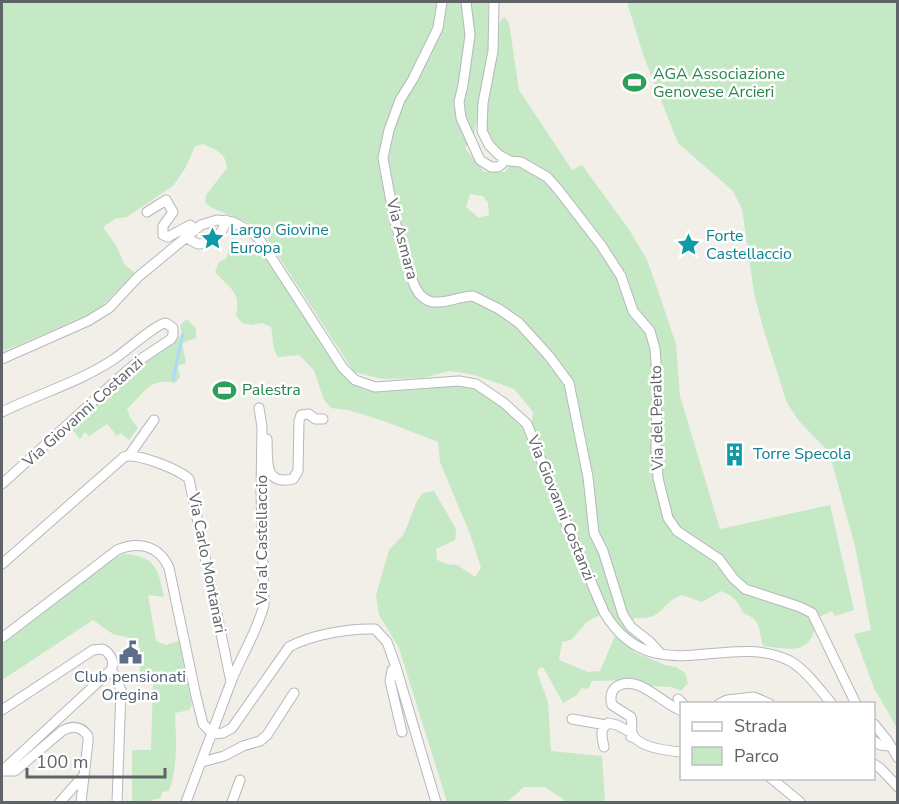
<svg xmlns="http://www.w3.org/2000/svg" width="899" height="804" font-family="'Nunito Sans',sans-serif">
<rect width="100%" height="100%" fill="#f1efe8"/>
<path fill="#c5e8c5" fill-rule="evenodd" d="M5,2h483l1,48 -15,85 -9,13 19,24h21l3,-4 -1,-12 -11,-11 -10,-16 1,-21 13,-87 5,-4 4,6 10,67 53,80 10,-5 48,66 17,29 9,25 20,59 4,52 40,133 110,-24 24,105 -19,6 -3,-5 -15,7c-6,37 -21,32 -54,28 -5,-17 -1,-26 -20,-33 -5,-12 -9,-17 -22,-22l-19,11 -20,-7c-24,8 -15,25 -48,23l-1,3 15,15 1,7 -3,4 -15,-8 -19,-17 -60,-142 -20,-57 1,-11 -19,-23 -43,-15 -22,-3 -26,7 -41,1 -28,-7 -94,-144 -50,-21 -5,-5 1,-7 21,-27c-1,-16 -12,-18 -24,-24l-8,2 -9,21 -13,19 -46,31 -12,2 -12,8 14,20 7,17 11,9 -38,38 -95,41v-348zM470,194l13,2 5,7 1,12 -10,3 -13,-11z
M627,2h270v726l-23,-40 -20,-54 17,-4 -16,-84 -24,-87 -8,-13 -24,-25 -12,-18 -23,-72 -10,-38 -12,-84 -9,-18 -55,-48 -34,-86z
M230,247l17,4 13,-2 80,122 13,13 12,6 9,2 23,-1 61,-5 17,2 27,18 22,21 35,91 41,97 -12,6 -17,19 -9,2 -3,18 29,12 12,-1 15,-35 21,17 29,12 11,2 9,6 3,10 -7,8 -9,-4 -21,-1 -20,-6 -39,1 -4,8 -6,-1 -5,7 -14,8 -20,-36 -5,2 -1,3 11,30 3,49 51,5 3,46h-41l-1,-3 -18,-12h-21l-17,15h-60l-48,-154 -20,-33 -3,-20 13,-45 15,-16 13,-33 6,-8 11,-2 22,38 -1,11 -19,9 1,11 9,4 11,1 18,12 6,-9 -11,-34 -30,-72 -2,-20 -54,-21 -36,-11 -17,-2 -7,-8 -10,-30 -15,-15 -21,2c-7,-10 -4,-18 -7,-30l-9,-4 -10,2 -10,-2 -6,-8c6,-23 -8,-28 -21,-43l4,-10 7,-3z
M187,319l9,9v10l-14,5 4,20 -8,3 2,11 -5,6c-25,-6 -31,10 -48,26l4,10 7,9 -9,12 -8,-7 -4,3 -10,-12 -18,12 -4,-4 -5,7 -9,-11 71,-64 34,-23 6,-8 -2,-8z
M124,554c31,2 34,14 40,43l-16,-2 8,46 10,4 13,-4 13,64 -3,5 -14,3c1,25 3,54 -6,78l-7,1 -1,6 -9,2v2h-20v-52h19l2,-70 -13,-1v-30l-5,-10 -22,-5 -20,-14 -91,60v-35l110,-86z"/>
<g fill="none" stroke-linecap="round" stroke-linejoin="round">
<path stroke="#aadaff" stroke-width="3" d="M173,379l10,-45"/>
<defs>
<path id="street" d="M442,2l-4,26 -25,51 -13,21 -11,30 -6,28 11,60 19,64c13,34 36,15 60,14l26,13 20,14 30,33 20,27 19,94 6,56 9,18 20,64 8,12 19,15 10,11
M466,2l4,33 -7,50 -4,17 2,16 19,42 11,7h7l4,-3 2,-5
M494,2l-1,49 -10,52 -1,28 7,14 10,10 11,6 11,1 26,15 10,11 44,57 20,31 12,35 17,20 5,18 2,27 -1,75 2,27 10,40 9,13 42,28 14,19 12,11 55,18 12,6 44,91
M147,212l19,-12 7,12 -10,14v9l5,2 22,-12 5,4
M185,237l13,7c16,0 24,-9 28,-24
M2,359l86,-38 21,-13 29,-31 63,-52 16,-5 16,2 19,10 8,8 83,128 12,12 20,7 84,-6 17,3 28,19 23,21 36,92 41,96c48,82 124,17 186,49 16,9 30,29 42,43
M2,412c36,-18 78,-30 112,-53 11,-7 43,-36 52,-36l7,5v7l-2,4 -30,20 -20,17 -119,108
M267,439c1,21 -4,47 26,40l5,-8 1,-50 2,-6 8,-1 6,5h8
M130,454l24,-34
M2,564l122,-107c12,-5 56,13 65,22l42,203 -45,120
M2,638l115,-88c21,-9 42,-5 52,18l27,128 7,28 10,10
M396,667l-4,3 -2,11 12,51
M111,670l3,4 7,16 -4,112
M231,682c10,-26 26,-50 33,-77l-3,-114 1,-64 -3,-19
M678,699l5,5
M719,704l8,-4 27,-3 16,7
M2,710l91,-60 10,-1c8,5 12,13 8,21l-109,101
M682,711c-19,-6 -45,-39 -66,-24 -6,5 -6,11 -4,18l19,12c2,6 -1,13 2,18 7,13 36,16 49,17
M572,719l34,6
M874,724l13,16 11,18
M213,734l10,-1 9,-5 57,-81c21,-12 61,-19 86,-18l12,13 9,25 40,135
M874,741l6,4 9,1
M604,747c-2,-10 -5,-17 4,-24l9,2 15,8 -1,4
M202,762l22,-6 19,-10 17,-5 7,-6 27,-42
M874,764l6,4 18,19
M2,771h13l47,-40c11,-6 19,-5 26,5v6l-7,60
M771,778l29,24
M60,802l24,-27
M232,802l8,-22"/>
</defs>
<use href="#street" stroke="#b5b8bc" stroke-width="11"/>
<use href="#street" stroke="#fff" stroke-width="9"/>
</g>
<defs>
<symbol id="stadium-bare" viewBox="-9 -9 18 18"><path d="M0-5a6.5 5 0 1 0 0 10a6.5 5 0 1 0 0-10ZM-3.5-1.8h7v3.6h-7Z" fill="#2e9e5b" stroke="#fff" stroke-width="2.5" paint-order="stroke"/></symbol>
<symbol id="sight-bare" viewBox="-9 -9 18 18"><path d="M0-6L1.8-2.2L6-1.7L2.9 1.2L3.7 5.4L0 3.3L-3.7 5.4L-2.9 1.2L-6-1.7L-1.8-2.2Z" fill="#0f9aa8" stroke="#fff" stroke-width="2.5" paint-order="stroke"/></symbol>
<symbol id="building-bare" viewBox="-9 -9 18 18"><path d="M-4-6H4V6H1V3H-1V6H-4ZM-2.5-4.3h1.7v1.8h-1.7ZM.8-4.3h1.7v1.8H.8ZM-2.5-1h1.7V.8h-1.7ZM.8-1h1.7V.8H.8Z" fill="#0f9aa8" stroke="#fff" stroke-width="2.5" paint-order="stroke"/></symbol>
<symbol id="civic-bare" viewBox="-9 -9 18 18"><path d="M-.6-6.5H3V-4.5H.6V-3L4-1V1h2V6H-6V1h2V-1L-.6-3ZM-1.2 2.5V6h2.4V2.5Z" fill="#5c6f8a" stroke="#fff" stroke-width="2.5" paint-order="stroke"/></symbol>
</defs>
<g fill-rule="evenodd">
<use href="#stadium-bare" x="618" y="66" width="33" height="33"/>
<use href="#sight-bare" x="196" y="222" width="33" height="33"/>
<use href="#sight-bare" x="672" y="228" width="33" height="33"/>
<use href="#stadium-bare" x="208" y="374" width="33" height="33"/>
<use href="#building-bare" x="718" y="438" width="33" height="33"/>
<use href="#civic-bare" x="114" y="636" width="33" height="33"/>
</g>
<g text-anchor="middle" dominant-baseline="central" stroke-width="5" stroke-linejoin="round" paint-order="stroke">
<g font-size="16" fill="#27864d" stroke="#fff" text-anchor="start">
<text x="653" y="74">AGA Associazione<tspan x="653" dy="18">Genovese Arcieri</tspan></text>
<text x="242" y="390">Palestra</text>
</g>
<g font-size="16" fill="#0d838f" stroke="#fff" text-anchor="start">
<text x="230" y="230">Largo Giovine<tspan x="230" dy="18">Europa</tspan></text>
<text x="706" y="236">Forte<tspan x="706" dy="18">Castellaccio</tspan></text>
<text x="753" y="454">Torre Specola</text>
</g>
<g font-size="16" fill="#5f6368" stroke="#fff">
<text transform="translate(402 239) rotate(75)">Via Asmara</text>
<text transform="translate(83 412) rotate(-42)">Via Giovanni Costanzi</text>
<text transform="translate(657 418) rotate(-91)">Via del Peralto</text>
<text transform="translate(561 508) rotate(68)">Via Giovanni Costanzi</text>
<text transform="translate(262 540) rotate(-90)">Via al Castellaccio</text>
<text transform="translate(207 563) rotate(79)">Via Carlo Montanari</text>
</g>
<g font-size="16" fill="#4e5e75" stroke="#fff">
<text x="130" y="677">Club pensionati<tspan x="130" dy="18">Oregina</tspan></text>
</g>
</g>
<rect width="899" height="804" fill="none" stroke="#5f6368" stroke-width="6"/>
<rect x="680" y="702" width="195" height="78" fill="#ffffff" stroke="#bfc1c3" stroke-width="1.5"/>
<rect x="692" y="722" width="30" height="9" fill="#ffffff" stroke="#bfc1c3" stroke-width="1.5"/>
<text x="734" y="732" font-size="18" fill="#5f6368">Strada</text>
<rect x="692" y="747" width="30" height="18" fill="#c5e8c5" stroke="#bfc1c3" stroke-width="1.5"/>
<text x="734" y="762" font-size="18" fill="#5f6368">Parco</text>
<path d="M27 768v9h138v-9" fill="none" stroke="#5f6368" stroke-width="3"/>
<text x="36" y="768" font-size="18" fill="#5f6368" stroke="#ffffff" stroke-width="4.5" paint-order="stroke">100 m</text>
</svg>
